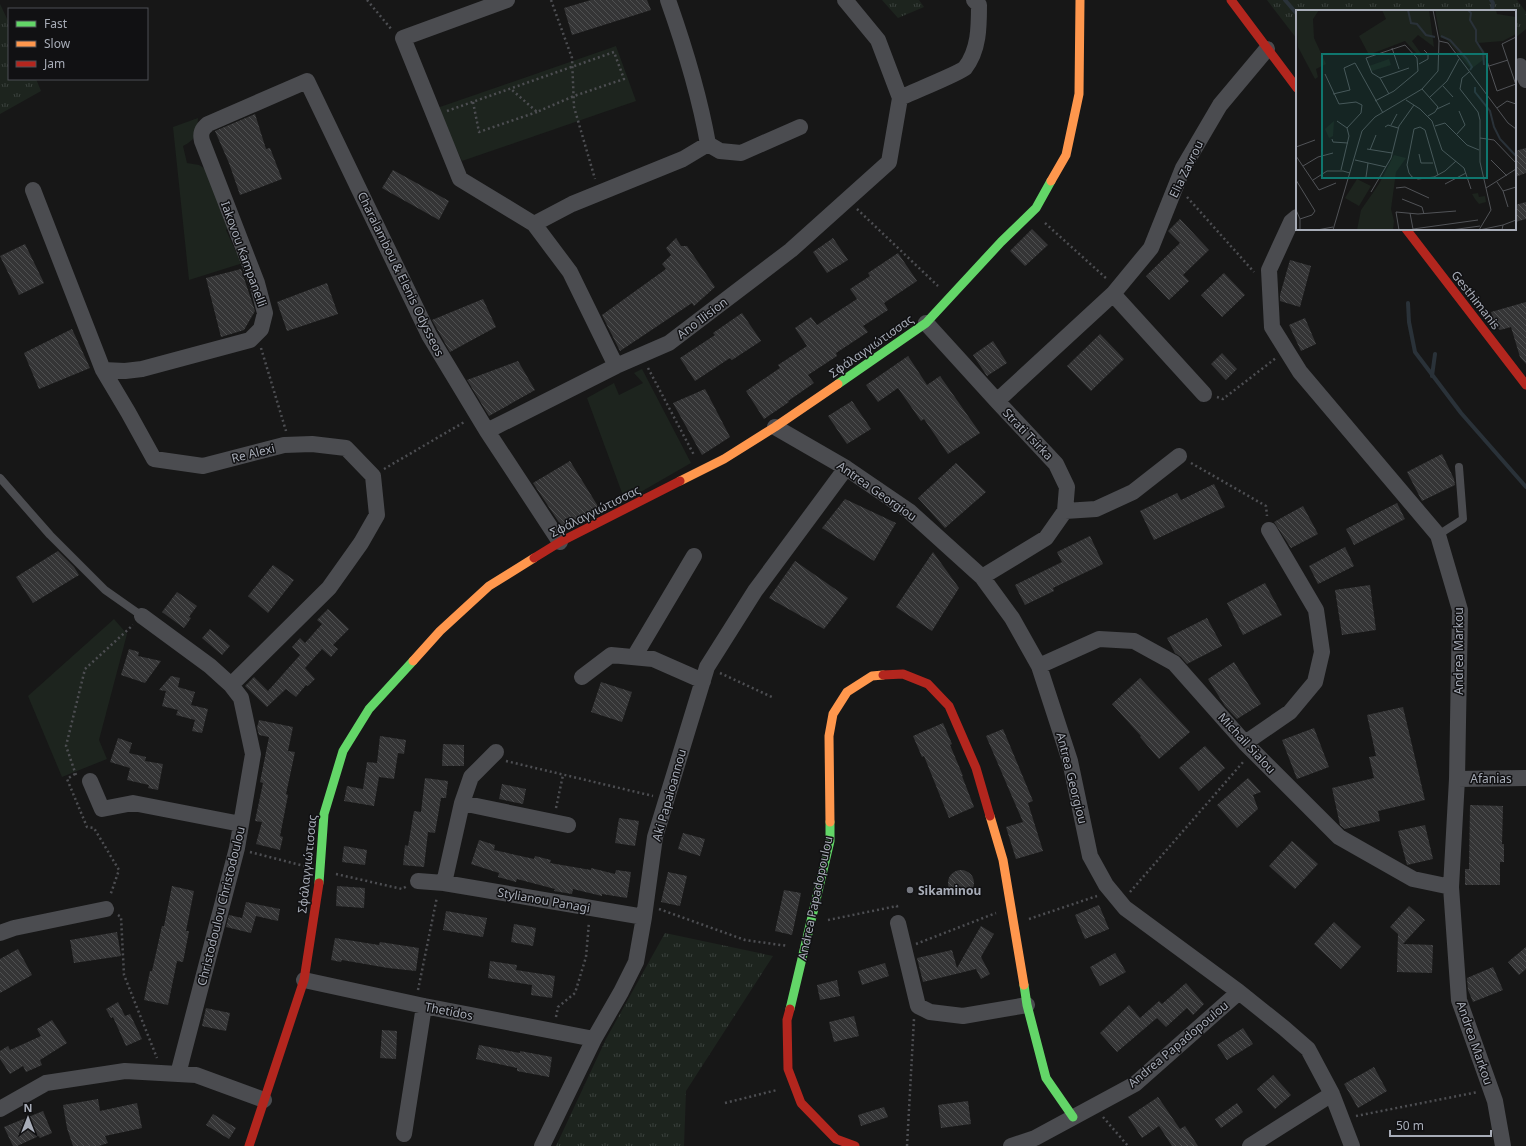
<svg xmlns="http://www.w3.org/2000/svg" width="1526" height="1146" font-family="'Noto Sans',sans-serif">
<defs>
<pattern id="grass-tufts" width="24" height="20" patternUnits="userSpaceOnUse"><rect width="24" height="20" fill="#1d241e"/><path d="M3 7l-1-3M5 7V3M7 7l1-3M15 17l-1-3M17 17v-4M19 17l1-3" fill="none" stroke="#3b413d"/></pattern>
<pattern id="building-back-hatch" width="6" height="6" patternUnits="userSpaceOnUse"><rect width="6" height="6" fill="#353536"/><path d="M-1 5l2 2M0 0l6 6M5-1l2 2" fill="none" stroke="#4f5051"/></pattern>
</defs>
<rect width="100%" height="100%" fill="#171717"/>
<path fill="url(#grass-tufts)" d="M882,0h37l5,7 -26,11z
M1267,0h250l9,12v17l-11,9v-27h-218v28z
M0,4l9,19v56h27l5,12 -41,23z
M665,933l108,23 -87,135 -2,55h-128l50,-107z"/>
<path fill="#1d241e" d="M616,46l20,55 -174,60 -25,-53z
M198,118c-1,15 -1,21 -15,28l4,17 12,2 8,5 24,52 -5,8 10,22 6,1 1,10 -54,17 -16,-153z
M642,369l49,94 -66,38 -38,-103 27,-15 5,12 24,-12 -9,-10z
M114,619l13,15 -28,106 8,19 -45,18 -34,-81z"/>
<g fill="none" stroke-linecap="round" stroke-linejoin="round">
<path stroke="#2a3239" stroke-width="4" d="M1285,0l12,14
M1491,0l2,3 -1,8
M1408,303l1,19 6,30 46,61 65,74
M1432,376l3,-22"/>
</g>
<path fill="url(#building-back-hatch)" d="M591,0h56l4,10 -79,25 -8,-27z
M255,114l11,35 4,-1 12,31 -42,16 -11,-32 -14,-32z
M1526,148v25l-11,4v-26z
M393,170l56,31 -10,19 -57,-32z
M1526,202v17l-11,3v-17z
M1180,219l29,31 -26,25 6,6 -20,19 -23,-24 34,-33 -12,-12z
M1032,229l16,16 -23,21 -15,-15z
M676,238l5,8h6l28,41 -21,19 -2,-3 -72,48 -18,-36 64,-46 -4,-5 9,-9 -5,-7z
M833,238l15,22 -21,13 -14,-21z
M25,244l19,39 -25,12 -19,-39z
M898,253l19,28 -33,22 4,7 -25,16 5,6 -32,21 1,3 -29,19 6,8 -26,18 1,1 -25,17 -18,-28 34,-23 -2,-3 29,-19 -12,-18 16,-11 6,8 40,-26 -7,-10 20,-13 -2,-3z
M1290,260l21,6 -11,41 -20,-6v-6z
M241,269l14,42 -11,19 -23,7 -15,-59z
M1224,273l21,22 -23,22 -21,-22z
M327,283l11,31 -51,17 -10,-29z
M483,299l13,28 -46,25 -18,-32z
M1526,302v62l-6,-7 -9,-30 -11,3 -6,-7 -3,-11z
M742,313l19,28 -29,19 -2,-2 -35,23 -15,-23 35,-23 -2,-2z
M1305,318l11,26 -15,7 -12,-26z
M72,329l18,39 -51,21 -15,-36z
M1100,334l24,25 -33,32 -24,-25z
M993,341l14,22 -20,13 -14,-21z
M1222,353l15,16 -11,11 -15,-16z
M908,356l19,29 13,-9 40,57 -32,21 -24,-35 -3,2 -23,-33 -20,14 -12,-17z
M518,361l17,29 -46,26 -22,-36z
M705,389l25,48 -28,18 -29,-52z
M852,401l19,28 -24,15 -19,-28z
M1442,454l12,25 1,6 -33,16 -15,-29z
M570,461l29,47 -37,19 -29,-44z
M956,463l30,29 -41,36 -27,-30z
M1214,484l11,23 -71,33 -14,-29 37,-18 4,7z
M845,499l51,24 -22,38 -52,-33z
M1397,503l8,16 -51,26 -8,-16z
M1303,506l15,28 -27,14 -17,-26z
M1090,536l13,28 -50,24 1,3 -29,14 -10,-20 47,-23 -5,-10z
M1345,547l9,19 -36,18 -9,-18z
M58,551l16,16 5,8 -46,28 -17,-26z
M933,552l26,36 -27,43 -36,-24z
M795,561l53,37 -24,31 -55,-31z
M273,565l21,15 -26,33 -20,-17z
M1265,583l17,32 -39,20 -16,-32z
M1370,585l6,45 -34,5 -7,-45z
M177,592l20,14 -8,11 2,1 -7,10 -22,-16z
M328,609l21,20 -16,16 5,4 -7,8 -9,-8 -17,19 10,11 -7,7 -2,-1 -10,12 -10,-8 -19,18 -22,-21 9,-9 14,14 32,-36 -8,-8 8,-9 5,5 17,-19 -5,-4z
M1207,618l15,28 -35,18 -6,-7 -6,-4 -8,-15z
M210,629l20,17 -8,9 -20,-17z
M129,649l10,3 -1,4 23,5 -16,22 -24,-8z
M1234,662l27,42 -24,15 -12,-13 -17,-27z
M171,676l9,2 -2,9 17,5 -4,13 17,4 -6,24 -10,-2 3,-11 -19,-5 2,-5 -16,-4 4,-15 -7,-1z
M1140,678l50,54 -31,27 -19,-22 1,-1 -29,-32z
M601,682l31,10 -10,30 -31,-10z
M1403,707l22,93 -47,11 2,10 -35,8 -5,-4 -8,-37 42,-10 -5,-21 7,-1 -9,-41z
M259,720l34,7 -5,24 7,1 -9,42 2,1 -8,41 3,1 -3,13 -24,-6 6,-22 -7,-1 8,-38 -3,-1 9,-45 -10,-2 -2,-7z
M943,723l9,21 -2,1 13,31h-1l12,31 -25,11 -25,-62 -2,1 -9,-21z
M1314,728l15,39 -32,12 -15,-39z
M1003,729l30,72 -5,2 15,48 -27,8 -10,-32 17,-5 -37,-86z
M380,736l26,4 -2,14 -6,-1 -4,26 -15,-2 -5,29 -30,-5 3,-15 16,3 4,-27 10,1z
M118,738l14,5 -3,10 17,4 -1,4 18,3 -5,26 -10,-2 1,-3 -22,-5 3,-12 -20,-6z
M443,744l21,1v21h-22z
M1205,746l20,22 -26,23 -20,-23z
M425,778l23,3 -2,17h-5l-6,35 -7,-1 -4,35 -21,-2 2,-20 3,1 6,-35 7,1z
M1248,778l13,14 -8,3 5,14 -21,19 -20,-23z
M502,784l24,5 -3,15 -24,-5z
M1470,805l33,1 -1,38h2v18h-4v23h-35v-16h4z
M619,818l20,3 -4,25 -20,-3z
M1425,825l8,34 -26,6 -9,-34z
M683,833l22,6 -5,17 -22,-7z
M479,840l16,5 -1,5 40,9 1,-3 16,4 -1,3 41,7v-2l24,6 1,-4 15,2 -4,26 -25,-4v2l-29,-7 -1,5 -18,-3 1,-2 -38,-10 -1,3 -18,-5 1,-4 -28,-9z
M1292,841l26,23 -23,25 -26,-23z
M344,846l23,4 -2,15 -23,-3z
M948 883a13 13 0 1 1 26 0a13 13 0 1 1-26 0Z
M668,872l19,4 -7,30 -19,-4z
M172,886l22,5 -8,40h3l-6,31 -6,-1 -9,44 -24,-5 6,-29h2l10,-45h2z
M337,886l28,2 -1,20 -28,-2z
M784,890l17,3 -9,42 -17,-4z
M246,902l34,7 -2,12 -22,-5 -5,17 -25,-6 3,-12 13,3z
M1099,905l10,24 -24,10 -10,-24z
M1409,906l16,14 -22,24 30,1 -1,28 -35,-1 1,-38 -8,-7z
M446,911l41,7 -4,19 -40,-7z
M1334,922l27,25 -20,22 -27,-25z
M514,924l22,4 -3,18 -22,-4z
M981,926l13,8 -13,23 9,17 -9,5 -5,-10 -53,13 -6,-24 35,-8 5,18z
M117,932l4,24 -47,7 -4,-23z
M335,938l44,7 1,-3 39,6 -3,23 -28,-3 -46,-8 -1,2 -10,-2z
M1526,947v22l-7,6 -11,-13z
M18,949l14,26 -32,18v-34z
M1115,953l11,19 -26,14 -10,-19z
M490,961l27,4 -1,5 39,6 -3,22 -21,-3 1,-10 -44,-7z
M885,963l4,13 -27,9 -4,-14z
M1493,967l10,23 -30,12 -5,-12 -1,-12z
M837,980l3,16 -20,4 -3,-15z
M1186,983l18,21 -11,11 -6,-7 -21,19 -9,-9 -40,34 -17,-19 29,-28 11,13 19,-17 3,3z
M118,1002l7,14 5,-2 12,25 -16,7 -13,-29 -2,1 -5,-9z
M206,1008l24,5 -4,18 -24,-5z
M854,1016l5,20 -25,6 -5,-20z
M52,1020l15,23 -27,17 2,5 -16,7 -3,-6 -13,8 -10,-15v-8l8,-5 2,4 31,-14 -4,-7z
M1243,1028l10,16 -26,16 -10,-15z
M382,1030l15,1 -1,28 -16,-1z
M479,1045l41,8v-2l32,6 -3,20 -32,-6v-3l-41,-9z
M1374,1067l13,24 -29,17 -14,-24z
M1273,1075l18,20 -16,14 -18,-20z
M1158,1097l22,32 5,-3 13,20h-26l-13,-20 -17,12 -14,-21z
M98,1099l2,12 37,-8 5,25 -37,8 3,7 -9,3h-26l-6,-18 -4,-23z
M968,1101l3,23 -30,4 -3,-23z
M1237,1103l6,9 -22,16 -6,-9z
M884,1107l4,10 -27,9 -3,-11z
M43,1111l9,22 -12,5 -1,-2 -22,10h-4l-9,-19z
M213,1114l23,14 -7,11 -23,-14z"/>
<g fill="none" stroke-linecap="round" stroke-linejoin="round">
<path stroke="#4d4e52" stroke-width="2.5" stroke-dasharray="2 3" stroke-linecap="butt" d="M367,0l25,30
M551,0l21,58 2,49 21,72
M473,102l6,30 58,-20
M447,111l167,-59 10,27 -50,17 -37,16 -26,-23
M1187,197l67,75
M857,209l81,77
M1045,223l62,56
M261,348l25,83
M648,368l46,87
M1217,397l6,2 53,-41
M1191,463l75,43 1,10
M384,469l82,-48
M720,673l54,25
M506,761l147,35
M75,774l-8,5 20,48 7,1 25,42 -9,26
M76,775l-10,-29 19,-77 48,-44
M556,808l7,-33
M250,852l54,14
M336,874l66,15 5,-3
M1130,892l114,-131
M659,909l86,31 43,6
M118,915l3,2 3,58 33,83
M1029,919l68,-23
M828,920l69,-14v3
M916,944l80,-31
M418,990l19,-93
M556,1017l2,-10 17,-14 11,-36 3,-35
M725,1103l52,-13
M1356,1116l122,-24
M1103,1117l25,29
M907,1146l7,-127"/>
<path stroke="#4b4c50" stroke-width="8" d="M0,478l50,57 55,55 37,26
M1438,535l25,-16 -4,-52"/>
<path stroke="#4b4c50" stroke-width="16" d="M507,0l-104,38 57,141 74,45 36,48 46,94
M668,0c17,48 31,93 40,144
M1520,66l6,14
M900,98c10,-5 60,-25 65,-30 14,-18 14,-41 14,-63l-5,-5
M33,190l70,180 25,42 26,47 49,7 81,-21 28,-1 34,4 27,28 4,39 -16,28 -32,45 -98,97
M1297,217l-6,5 -22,48 3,57 28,45 138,163 22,75 -3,169 -6,108 8,113 36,101 8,45
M534,224l38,-20 111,-45 25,-15 12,7 21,2 59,-26
M1113,294l91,100
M926,323l71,78 59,63 11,23 -2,24 -19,27 -64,39
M103,370l22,1 17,-2 108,-29 11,-11 4,-16 -8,-30 -55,-142c-2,-8 0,-12 6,-17l99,-43 122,254 58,96 73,111
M997,401l116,-107 38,-46 32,-80 37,-63 47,-56
M775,427l71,41 63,43 73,66 30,41 27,48 31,95 20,95 16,29 19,23 114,84 45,36 24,21 24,45 20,52
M487,431l129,-65 53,-23 122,-93 98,-88 11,-64 -22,-58 -33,-40
M1065,511l31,-2 37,-17 46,-36
M142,616l68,50 21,19 10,13 12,56 -16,94 -59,226
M634,657l60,-101
M1039,666l60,-27 35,2 40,22 71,80 94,94 74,42 38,8
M582,677l29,-22 42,4 50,22
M1245,743l45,-31 25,-30 7,-30 -6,-42 -47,-80
M1457,779l69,-1
M90,781l12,28 31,-6 108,21
M462,803l106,22
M418,881l26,2 200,34
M444,883l18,-80 9,-26 25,-25
M898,923l20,83 12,6 33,4 64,-11
M0,933l14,-5 92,-19
M304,980l120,26 170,33
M0,1109l46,-26 79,-12 71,4 68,25
M404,1134l20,-128
M542,1146l52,-107 27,-47 15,-30 8,-45 11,-80 52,-170 48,-76 91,-123
M1011,1146l24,-8 100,-54 104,-92
M1250,1146l82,-52"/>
<path stroke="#63d668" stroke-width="9" d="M838,384l88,-61 75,-81 35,-34 15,-27
M319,883l5,-69 19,-63 26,-42 44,-48
M1024,985l3,20 19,73 27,39
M790,1009l40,-168v-19"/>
<path stroke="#ff974d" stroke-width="9" d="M1051,181l15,-26 13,-61 1,-94
M680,481l44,-22 51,-32 63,-43
M413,661l27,-30 49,-45 45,-28
M990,816l13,44 21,125
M830,822l-1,-86 4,-22 14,-22 25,-16 11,-1"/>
<path stroke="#b3261e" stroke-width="9" d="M1231,0l66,88
M1406,229l120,156
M534,558l26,-16 120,-61
M883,675l20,-1 25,10 21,22 27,62 14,48
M790,1009l-3,11 1,49 13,34 35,36 19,7
M249,1146l55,-166 15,-97"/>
</g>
<circle fill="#757880" stroke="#111113" stroke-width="1.5" cx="910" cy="890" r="4"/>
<g text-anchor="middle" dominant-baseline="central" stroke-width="3" stroke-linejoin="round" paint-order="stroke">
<g font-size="12" fill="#a8adb8" stroke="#111113">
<text transform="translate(1186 169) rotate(-64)">Elia Zavrou</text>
<text transform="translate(244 254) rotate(70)">Iakovou Kampanelli</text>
<text transform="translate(401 274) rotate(64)">Charalambou &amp; Elenis Odysseos</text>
<text transform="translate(1476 300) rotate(52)">Gesthimanis</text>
<text transform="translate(702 318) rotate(-37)">Ano Ilision</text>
<text transform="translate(871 346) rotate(-35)">Σφάλαγγιώτισσας</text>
<text transform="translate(1028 434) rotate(46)">Strati Tsirka</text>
<text transform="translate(253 453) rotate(-14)">Re Alexi</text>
<text transform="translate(877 491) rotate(35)">Antrea Georgiou</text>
<text transform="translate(595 511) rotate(-27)">Σφάλαγγιώτισσας</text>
<text transform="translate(1458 651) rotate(-90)">Andrea Markou</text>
<text transform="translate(1247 743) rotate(47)">Michail Sialou</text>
<text transform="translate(1072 778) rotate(76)">Antrea Georgiou</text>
<text x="1491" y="778">Afanias</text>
<text transform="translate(669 795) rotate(-74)">Aki Papaioannou</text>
<text transform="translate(307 864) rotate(-84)">Σφάλαγγιώτισσας</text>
<text transform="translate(815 898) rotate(-78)">Andrea Papadopoulou</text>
<text transform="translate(544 900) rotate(10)">Stylianou Panagi</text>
<text transform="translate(221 906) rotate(-76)">Christodoulou Christodoulou</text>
<text transform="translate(449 1011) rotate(11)">Thetidos</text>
<text transform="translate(1475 1043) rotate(71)">Andrea Markou</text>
<text transform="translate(1178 1044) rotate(-40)">Andrea Papadopoulou</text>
</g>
<g font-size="12" font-weight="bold" fill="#a8adb8" stroke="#111113" text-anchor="start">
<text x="918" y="890">Sikaminou</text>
</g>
</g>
<g transform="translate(1296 10)">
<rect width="220" height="220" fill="#171717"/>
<path d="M0,0h23l-6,9 1,19 12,26 -10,5 2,8 -3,2 -17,-32zM86,0h47l5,37 -16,-12 -6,6 10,14 -3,1 -14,-15 -34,13 -3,-1 -9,-17 27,-17zM139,0h61l1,4 19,3v17l-13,7 -25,2 10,13 -17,13 -24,-29 -7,-3zM98,145l12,3 -10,14 -5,37 3,12 -1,9h-36l4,-20 18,-26z" fill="#1d241e"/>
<path d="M93,49l2,6 -19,6 -3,-5zM38,111l-1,15 -4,2 -4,-9zM61,169l14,7 -12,20 -14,-8zM182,183l1,4 6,-1 1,6 -7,2 -4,-5 -3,-5z" fill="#1d241e"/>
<path fill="none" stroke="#2a3239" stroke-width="2" d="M112,0l3,13 6,1 9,11 9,2M172,0l3,3 -1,7 6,10v11l7,11 1,13M145,26l9,4 17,19 5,8 -2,3M179,77v5l15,19 4,16 6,12 16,17"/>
<path fill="none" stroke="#515357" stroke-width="1" d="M220,27l-14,7 14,41M143,31l9,2 60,80 8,6M96,38l7,21M191,51l10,30 19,-7M123,54l9,-5v-5l-4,-4M193,56l19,-6M173,62l-7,6 -2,11 18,23 2,8v42l11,48 -12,20M29,64l14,30 17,-2 6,3 -1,8 -14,15M84,68l29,-10M147,76l10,11M126,79l16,18 -3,5 -7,4M37,84l17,-4 -6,-22 11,-5 28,50M134,87l17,-16 12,-22M110,90l14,9 12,12 10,29 22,18 7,21M79,91l19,-10 24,-20 -1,-13 -12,-13 -39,13 6,15 8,5 9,16M201,98l10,-7 9,3M141,99l13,-6M41,111l10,7 2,8 -8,34M95,115l6,-11M139,116l10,-3 22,22 12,5M89,117l3,-2 10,3M161,124l8,-9 -6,-14M184,128l14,2 22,23M36,129l1,3 15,1M0,137l19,-7M71,139l25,4M74,140l6,-15M123,144l2,9h12M0,146l23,34 17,-7M59,150l31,7M195,150l16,16M7,156l15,-9 15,-4M142,165l-13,-45 -5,-3 -6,2 -7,36 2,8 3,4 6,2 16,-2 11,-6 11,-10M70,167l2,-14M0,170l19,31 -3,4 -12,4M17,170l14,-9h16l7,2M201,172l6,9 5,16M149,174l21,-11M100,178l9,-1 24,11M190,178l30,-19M207,181l13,-4M75,182l20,-34 8,-32 15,-21M106,189l20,8 2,7M0,200l4,9v11M114,203l3,16 65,-9M21,220l16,-3M37,220l29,-99 13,-14 47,-28 16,-18 1,-30 -6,-31M103,220l-3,-18 22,2 38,-3M155,220l29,-4M183,220l24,-5M206,220l1,-5 13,-5"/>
<path fill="#0f766e" fill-opacity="0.15" stroke="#0f766e" stroke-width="2" d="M26,44h165v124h-165z"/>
<rect width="220" height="220" fill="none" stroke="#a8adb8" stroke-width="2"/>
</g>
<rect x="8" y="8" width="140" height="72" fill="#111113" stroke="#4d4f55"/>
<rect x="16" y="21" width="20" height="6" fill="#63d668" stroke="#4d4f55"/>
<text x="44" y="28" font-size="12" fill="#a8adb8">Fast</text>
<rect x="16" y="41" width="20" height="6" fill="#ff974d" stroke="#4d4f55"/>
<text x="44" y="48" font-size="12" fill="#a8adb8">Slow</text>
<rect x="16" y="61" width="20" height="6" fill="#b3261e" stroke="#4d4f55"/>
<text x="44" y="68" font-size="12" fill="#a8adb8">Jam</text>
<g transform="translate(28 1118)" stroke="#111113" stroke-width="3" paint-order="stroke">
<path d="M0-3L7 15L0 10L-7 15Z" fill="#a8adb8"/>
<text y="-6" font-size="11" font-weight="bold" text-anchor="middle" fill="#a8adb8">N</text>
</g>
<path d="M1390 1130v6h101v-6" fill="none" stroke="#a8adb8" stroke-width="2"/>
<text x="1396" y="1130" font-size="12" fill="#a8adb8" stroke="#111113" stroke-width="3" paint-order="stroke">50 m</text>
</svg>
